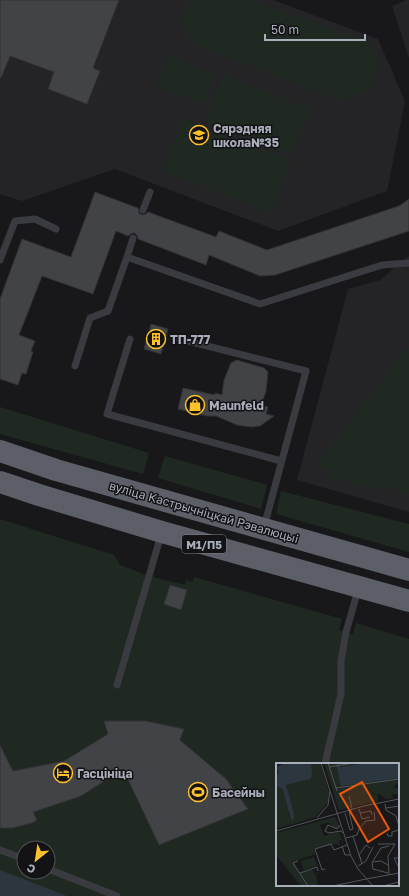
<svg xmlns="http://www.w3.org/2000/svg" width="409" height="896" font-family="'Golos Text',sans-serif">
<rect width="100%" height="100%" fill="#18181a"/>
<path fill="#242427" d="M0,0h273l105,39 27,62 -18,90 -109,40 -163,-62 -93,32 -22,-7z
M407,0h2v58l-17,-52z
M409,256v256l-112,-32 51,-191 32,-9z"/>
<path fill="#1f2921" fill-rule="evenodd" d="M191,0h57l121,42 11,20 -12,28 -25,11 -149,-57 -13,-22z
M167,56l48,18 -10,30 -49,-18z
M223,75l87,34 -18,46 -87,-33z
M183,119l108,41 -20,52 -108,-41z
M409,346v148l-30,-9 -2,5 -49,-14 1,-6 -13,-4z
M0,407l149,46 -6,21 -143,-40z
M165,456l102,29 -6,24 -103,-31z
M281,491l128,33v28l-133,-38z
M0,519l114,36 6,10 29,11 36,9 1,-5 6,2 2,-5 148,42 -3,11 14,4 3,-11 53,16v257h-409zM277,764h121v121h-121zM24,848h24v24h-24z"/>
<path fill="#2c363f" d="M0,870l67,26h-67z"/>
<path fill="#424347" stroke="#323136" d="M0,0h119l-26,68 7,3 -13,33 -39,-15 6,-17 -44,-16 -9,22h-1z
M95,192l40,15 3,1 1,5 3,2 4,-1 2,-2 68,25 3,-6 48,19 132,-44 10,-7v32l-134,44 -15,1 -51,-21 -3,10 -68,-26v-2l-3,-4h-3l-4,3 -12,-5 -23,63 -51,-18 -23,59 16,6 -4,10 2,1 -7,22 -4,-1 -4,12 -18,-6v-80l22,-60 49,18z
M151,324l17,5 -7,25 -17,-5z
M237,360l27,8 4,4 -2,19 -5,14 7,2 -2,7 8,2 -14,10 -9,1 -14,-2 -21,-9h-9l-29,-7 5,-21 32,7v-2l7,2 2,-15 7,-17z
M170,585l17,5 -6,20 -17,-6z
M104,721h42l38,8 -4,11 46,39 22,30 -89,36 -36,-76 -42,27 -48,16 4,8 -5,3 -20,5h-12v-83l13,26 51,-10 44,-27z"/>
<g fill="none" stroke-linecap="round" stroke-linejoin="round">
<path stroke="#3a3b41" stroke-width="7" d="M143,210l7,-18
M127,257l6,-19
M0,260l15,-39 20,-2 21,10
M176,338l130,33 -42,156
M130,339l-23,75 174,47
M75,366l15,-48 18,-7 19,-54 133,47 122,-39 27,-2
M117,685l44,-150
M325,764l16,-70v-33l5,-29 12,-42
M0,850l24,9
M48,869l69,27"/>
<path stroke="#5c5e68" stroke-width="22" d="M0,451l56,19 353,100
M0,482l39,13 123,37 247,69"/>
</g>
<defs>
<symbol id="school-ring" viewBox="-11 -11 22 22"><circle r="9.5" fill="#131315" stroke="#ffc12b" stroke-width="1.5"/><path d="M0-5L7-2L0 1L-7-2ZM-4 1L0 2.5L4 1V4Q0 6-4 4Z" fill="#ffc12b"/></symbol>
<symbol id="building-ring" viewBox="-11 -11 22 22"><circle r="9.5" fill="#131315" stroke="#ffc12b" stroke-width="1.5"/><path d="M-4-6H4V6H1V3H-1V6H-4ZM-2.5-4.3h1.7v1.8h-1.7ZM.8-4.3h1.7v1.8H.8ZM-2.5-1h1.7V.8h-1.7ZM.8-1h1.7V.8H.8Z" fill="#ffc12b"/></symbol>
<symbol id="shop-ring" viewBox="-11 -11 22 22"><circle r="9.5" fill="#131315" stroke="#ffc12b" stroke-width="1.5"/><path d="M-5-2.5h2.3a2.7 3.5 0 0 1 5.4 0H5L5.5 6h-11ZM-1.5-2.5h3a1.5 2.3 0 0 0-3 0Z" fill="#ffc12b"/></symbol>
<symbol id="hotel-ring" viewBox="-11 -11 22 22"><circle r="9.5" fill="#131315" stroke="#ffc12b" stroke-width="1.5"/><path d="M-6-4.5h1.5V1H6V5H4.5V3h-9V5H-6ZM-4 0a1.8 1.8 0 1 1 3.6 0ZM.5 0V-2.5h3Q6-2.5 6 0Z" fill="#ffc12b"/></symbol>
<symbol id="stadium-ring" viewBox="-11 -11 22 22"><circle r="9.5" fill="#131315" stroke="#ffc12b" stroke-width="1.5"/><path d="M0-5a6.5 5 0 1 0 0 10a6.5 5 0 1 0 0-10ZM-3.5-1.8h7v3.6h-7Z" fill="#ffc12b"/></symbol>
</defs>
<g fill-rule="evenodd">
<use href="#school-ring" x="188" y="124" width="22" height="22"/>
<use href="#building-ring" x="145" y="328" width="22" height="22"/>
<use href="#shop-ring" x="184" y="394" width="22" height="22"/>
<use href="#hotel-ring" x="52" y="762" width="22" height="22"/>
<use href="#stadium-ring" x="187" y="781" width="22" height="22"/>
</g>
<g text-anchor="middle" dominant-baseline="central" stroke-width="3" stroke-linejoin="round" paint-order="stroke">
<rect fill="#131315" stroke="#7c8089" stroke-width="1" x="182" y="535" width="44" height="18" rx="3"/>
<g font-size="11" font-weight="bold" fill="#a9aebb">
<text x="204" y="544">М1/П5</text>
</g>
<g font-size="12" font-weight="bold" fill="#a9aebb" stroke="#131315" text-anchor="start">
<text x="213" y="128">Сярэдняя<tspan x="213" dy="14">школа№35</tspan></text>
<text x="170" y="339">ТП-777</text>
<text x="209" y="405">Maunfeld</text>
<text x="77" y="773">Гасцініца</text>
<text x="212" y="792">Басейны</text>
</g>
<g font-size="12" fill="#a9aebb" stroke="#131315">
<text transform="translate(204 512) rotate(16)">вуліца Кастрычніцкай Рэвалюцыі</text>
</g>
</g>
<g transform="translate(276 763)">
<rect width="123" height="123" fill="#18181a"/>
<path d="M35,0h9l9,29 -1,10 -12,15 -40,12v-42l6,1 8,31h4l-8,-34 25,-6zM48,0h75v19l-6,5 6,2v6l-6,-1 -2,-4 2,8 -7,1 -8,-6v8l-39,9zM59,54l5,10 -4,2 -8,-7 -8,3 4,11 15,-4 6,13 -4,-5h-2l1,6 -4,-2 -22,5 1,5 -22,8 7,11 12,-4 2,5 38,-11 -36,11 2,12h-17l-25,-31v-22zM38,94l3,9 -13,4 -3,-9z" fill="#1f2921"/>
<path d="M9,0h26l1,7 -1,9 -25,6 8,29v5l-3,1 -9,-32 -6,-1 2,-16 -2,-4zM60,0h9l-6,1 1,3 25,-4h34v15l-58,8z" fill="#2c363f"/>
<path fill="none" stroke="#52545a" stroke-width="1" d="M45,0l30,93 7,13 15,17M52,0l9,28M53,4l25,-4M60,25l63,-9M73,33l3,13M109,41l1,6 10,6 3,10M110,45l13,-2M83,46l3,10 8,-2M69,50l5,17 3,-1 -4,-17M84,50l11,-2 1,4M41,55l11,-13 2,-14M64,62l-3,4 -9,-4 -3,6 4,2 12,-2 2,2M0,68l88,-25 35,-7M111,70l1,3h4v-4l7,-2M77,73l9,28M70,75l11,-3 2,-6 7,-8 9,-1 -1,-8M102,81h17l-7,12 1,19M66,83l3,9h5M123,95h-5l5,10M85,96l-2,-4 7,-10 4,3M22,98l-5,2 15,23M97,98l8,-13 8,-2M112,102l-7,-4 -9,1 1,7 15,4M82,103l8,-5 7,-14M49,106l-3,1 -7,-21 16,-5 3,6 13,-5M24,110l17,-6 1,4M90,116l33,-6M57,123l33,-7M107,123l16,-4"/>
<path fill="#e8590c" fill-opacity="0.15" stroke="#e8590c" stroke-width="2" d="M86,19l27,47 -21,13 -28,-48z"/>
<rect width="123" height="123" fill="none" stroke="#a9aebb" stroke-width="2"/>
</g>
<g transform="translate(36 860) rotate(210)"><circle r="19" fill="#131315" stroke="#4f5157"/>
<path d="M0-3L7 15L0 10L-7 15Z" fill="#ffc12b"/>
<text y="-6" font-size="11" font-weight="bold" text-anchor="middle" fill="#a9aebb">С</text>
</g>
<path d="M265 34v6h100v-6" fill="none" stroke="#a9aebb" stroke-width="2"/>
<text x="271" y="34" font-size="12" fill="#a9aebb" stroke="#131315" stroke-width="3" paint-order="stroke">50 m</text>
</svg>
